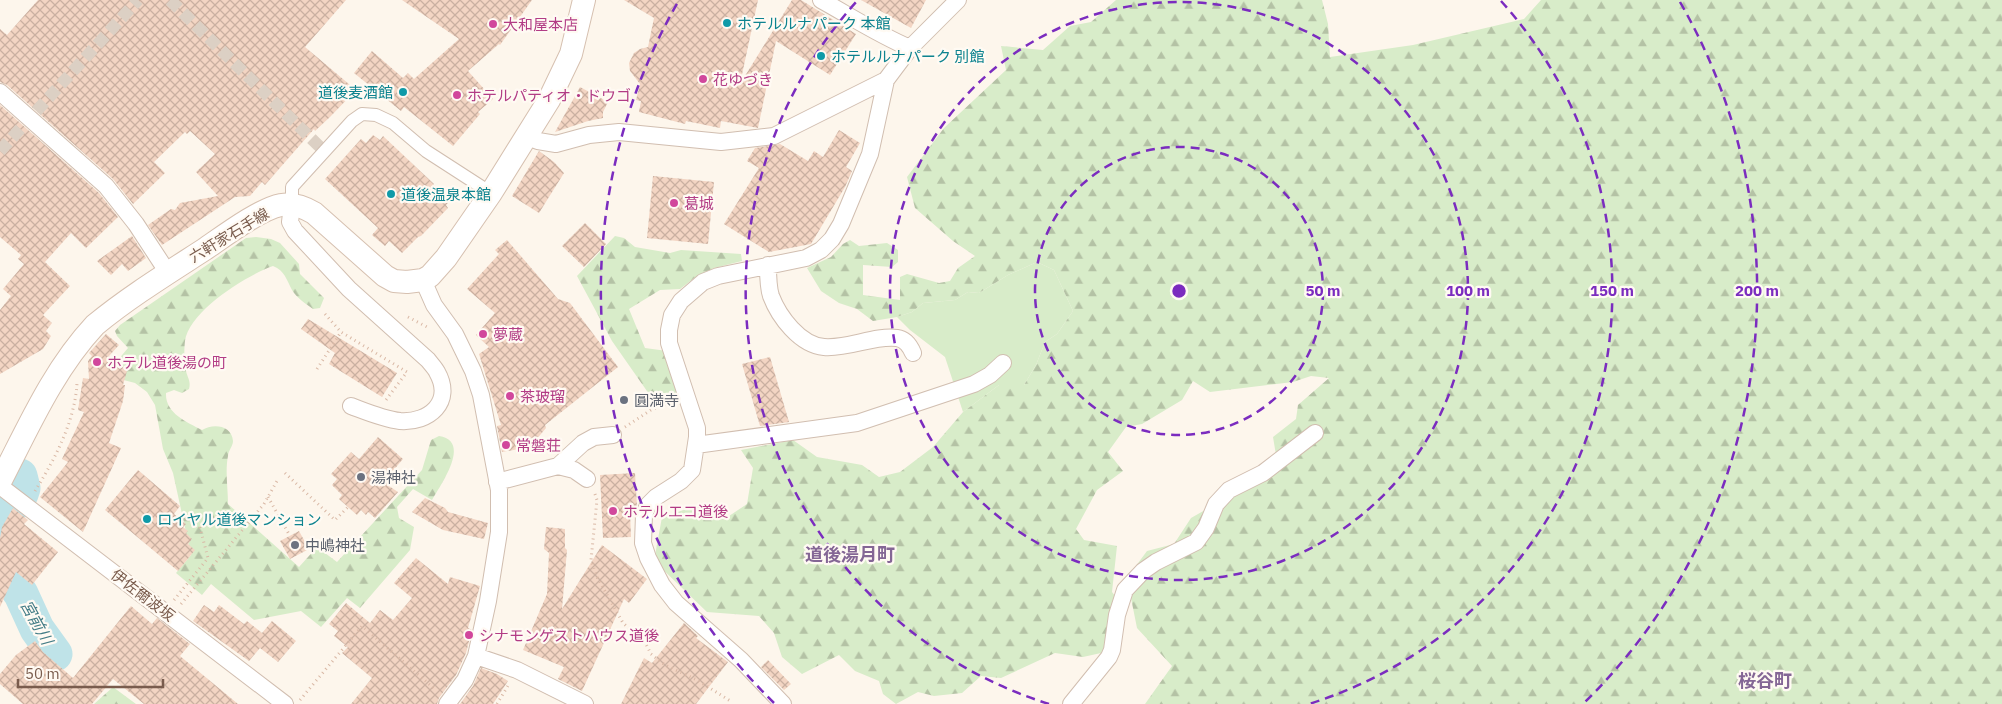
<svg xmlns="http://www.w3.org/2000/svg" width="2002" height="704" font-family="'IBM Plex Sans','Noto Sans JP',sans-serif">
<defs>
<pattern id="forest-firs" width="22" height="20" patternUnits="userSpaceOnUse" patternTransform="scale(1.25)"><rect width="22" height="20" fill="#d8ecc9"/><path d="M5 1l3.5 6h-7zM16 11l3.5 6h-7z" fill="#b4c2a5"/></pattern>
<pattern id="building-cross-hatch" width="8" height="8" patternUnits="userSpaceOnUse" patternTransform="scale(1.25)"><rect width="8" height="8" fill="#f3d5c3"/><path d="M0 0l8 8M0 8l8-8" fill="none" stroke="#cab0a1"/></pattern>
</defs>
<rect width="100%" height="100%" fill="#fdf6ec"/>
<path fill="#d8ecc9" d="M1037,262l17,8 19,41 -16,23 -12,8 -9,23 -12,20h-25l-36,27 -18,-55 -35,-27 -13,-13 15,-5 11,-9 32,-3 13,-8 11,1 29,-18z"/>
<path fill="url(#forest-firs)" d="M1116,0h206l6,24 2,33 83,-12 111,-26 17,-19h461v704h-857l27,-38 -35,-38 -10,-50 20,-27 27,-7 17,-26 56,-32 29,-31 -3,-18 23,-18 2,-14 31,-27 -18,-2 -18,6 -83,10 -17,-11 -11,19 -40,24 -16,3 -18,25 15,19 -26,19 -21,39 8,11 33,6 -5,46 14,18 -7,39 -36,8 -28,-4 -54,25 -20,-2 -19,17 -28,3 -16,-4 -22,12 -13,-10 -4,-13 -24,-10 -16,-16 -37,19 -20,-17 -8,-24 -15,-17 -52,-4 -53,-51 8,-44 40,-13 24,14 21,-14 6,-36 -12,-18 52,-10 24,17 45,8 17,12 21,-5 33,-25 30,-35 36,-27h25l12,-20 9,-23 12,-8 16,-23 -19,-41 -17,-8 -29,13 -29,18 -11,-1 -13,8 -32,3 -11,9 -15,5 -24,4 -16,-12 -18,-6 -18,-12 -14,-23 24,-11 12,-13 7,-4 9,6 28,-3 11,7v12l-6,5 -29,-2v30l37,5v-23l7,-3 32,9 11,-2 8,-13 17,-12 -22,-15 -38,-33 -8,-31 37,-49 62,-58 -5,-24 42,4 27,-24 21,-4z
M615,236l9,2 11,9 35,6 11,-3 60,4 1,7 -28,7 -17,8 -17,13 -20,1 -31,19 16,39 22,3 13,46 -24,7 -44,-63 -35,-65z
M256,237l15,2 9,4 19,21 1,10 24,24 -4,10 -7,1c-7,-5 -16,-11 -21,-19 -6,-11 -7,-19 -19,-24 -26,9 -84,45 -88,75 -1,8 -1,22 1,30 2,8 5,10 3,18l-7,4 -8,-3 -8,3c-1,20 20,29 36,37 11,-7 30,-5 31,11 0,5 -5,10 -5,15 -3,15 0,33 0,48l71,63 18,-20 20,15 85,-92 9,-30 8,-4c33,5 2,48 -7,64l-19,-11 -16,18 2,11 15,9 -4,23 -50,58 -13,-10 -26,29 -20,-16 -47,9 -43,-36 -9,11 -26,-22 15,-18 -18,-82 -10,-24 -8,-44 -8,-13 -12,-9 -19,-5 1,-17 11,-13 -11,-12 -2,-5 5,-6 126,-87z
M113,687l23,17h-42z"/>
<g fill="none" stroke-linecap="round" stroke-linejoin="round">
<path stroke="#bfe3e8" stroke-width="35" d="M20,476l3,12 -2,6
M0,527l9,-16
M0,565l21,29 16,35 18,25"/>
</g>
<path fill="url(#building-cross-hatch)" d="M38,0h308l-41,47 51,43 -26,27 -15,14 -1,-2 -49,56 -3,-3 -12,14 -15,1 -73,48 -14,-20 23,-16 4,1 5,-7 38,-7 -22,-24 19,-18 -25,-23 -3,3 -2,-2 -31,30 11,11 -32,31 -20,-25 -106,-94 -7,-3v-53l7,6z
M402,0h130l-32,45 -1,-1 -31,27 25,28 -15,13 2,2 -27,32 -49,-39 -3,4 -47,-38 18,-22 31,27 5,-5 6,6 45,-40z
M624,0h134l-18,84 52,-84h9l55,34 -26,41 -54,-34 -18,87 -37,-7 -1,7 -34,-7 -1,3 -46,-12 2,-11 -5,-1 4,-16 -10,-13 -1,-8 5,-10 6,-4 8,-2 6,-29z
M861,0h65l-15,28z
M580,87l28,15 -5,10v6l-15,3 -33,11z
M0,105l99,88 19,24 -32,31 -15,-15 -26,29 25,24 -27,29 9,8 -6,8 5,5 -8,13 -43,25v-64l11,-14 -8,-7 21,-25 -6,-5 3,-4 -21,-18z
M839,130l21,13 -14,24 6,4 -7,16 -34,57 -42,8 -45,-28 35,-56 -12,-7 8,-13 25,-4 28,17 6,-10 9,6z
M373,135l7,5 3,-4 51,48 -3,3 17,16 -2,2 2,3 -27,28 -3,1 -16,16 -13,-12 -4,5 -13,-11 6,-7 -53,-49 36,-40 5,4z
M539,151l15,11 10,11 -25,40 -27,-17z
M653,176l61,6 -6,62 -61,-6z
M585,223l21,21 -22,23 -22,-21z
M132,236l14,22 -18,13 -6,-7 -11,11 -14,-14z
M507,240l51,59 12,4 48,64 -73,58 1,3 -16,19 -28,5 -5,-26 4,-1 -22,-71 10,-7 -13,-12 19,-22 -28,-24 32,-35 -4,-4z
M308,319l89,54 -15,24 -53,-33 6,-11 -34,-24z
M106,334l13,11 -10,11 18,15 -4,14h2l-2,16 -14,42 12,5 -38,84 -43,-35 28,-35 -6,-3 22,-47 -6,-2 5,-32 6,1 -1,-18 4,-5 -3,-3z
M770,357l19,65 -29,4 -18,-62z
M378,437l25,22 -17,20 5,5 -2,2 9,6 -23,26 -7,-6 -2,3 -5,-5 -4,5 -18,-16 3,-4 -10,-10 5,-6 -6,-5 20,-22 8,7z
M138,470l42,36 -6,8 12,10 -3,3 5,4 -2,2 6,6 -4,5 7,6 -17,21 -73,-61z
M635,473l2,33 -2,6h-5l1,25 -28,1 -3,-63z
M425,498l20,10 3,4 40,11 -4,16 -41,-9 -31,-18z
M13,508l15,12 -4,4 34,28 -26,33 -16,-13 -16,35v-69l2,-11z
M546,527l19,2v19l2,2 -5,59 40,-64 45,34 -18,24 -5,-4 -42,92 -24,-12 6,-12 -41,-17 24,-56 2,-41 -5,-4z
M299,531l10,18 -19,10 -10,-18z
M416,558l32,26 2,-7 30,9 -12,42 4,2 -6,23 -10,22 -17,23 -2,6h-86l21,-26 -30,-25 6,-6 -14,-11 4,-5 -9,-7 17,-21 24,20 10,-13 13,10 19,-22 -18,-15z
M204,605l10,7 5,-7 25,19 3,-3 15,12 10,-12 24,20 -18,21 -18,-14 -11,13 -56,-40z
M131,606l21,18 5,-6 33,26 -10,12 58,48h-94l-31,-25 -21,25h-69l-23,-20v-10l16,-19 19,-14 8,11 30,26z
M684,623l14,13 -2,2 32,24 -32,42h-75l23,-46 8,5z
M768,660l23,24 -7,6 -23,-23z
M481,668l16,6 11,7 -15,23h-33l13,-18z"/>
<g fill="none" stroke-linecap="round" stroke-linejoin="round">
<path stroke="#dcd0c4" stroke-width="12" stroke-dasharray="12 6" stroke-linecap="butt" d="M170,0l154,151
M0,151l138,-151"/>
<defs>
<path id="pedestrian" d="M292,205v-18l60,-66 10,-7 14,1 17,8 33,28 65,42"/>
<path id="minor" d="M821,0c29,16 58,35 89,48
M0,92l106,94 30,38 32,49
M525,136l13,5 18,3 33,-9 30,-3 102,10 53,-6 112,-56
M292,205l-2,17 5,9 54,58 79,71c3,4 7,8 9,12 17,30 -8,51 -37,49 -17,-2 -33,-9 -49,-15
M768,265c0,10 0,22 3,31 8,21 29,49 53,51 25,2 50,-12 73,-9 8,1 13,8 16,15
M423,280l11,25 21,29 18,37 8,24 18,95v42l-11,69 -12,55 -11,24 -18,24
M696,445l161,-22 117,-39 16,-9 13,-12
M558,466l16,4 13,9
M497,482l61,-16 25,-23 11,-6 19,-2
M0,486l285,218
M476,656l41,14 68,34
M783,704l-42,-44 -65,-57 -14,-18 -14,-27 -5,-15 1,-28 4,-10 8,-8 25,-16 11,-11 5,-33v-9l-28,-85v-13l3,-15 9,-14 22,-19 15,-6 88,-18 15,-8 11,-11 9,-15 29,-70 16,-74 24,-32 48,-48
M1071,704l38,-47 3,-7 5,-35 8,-25 18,-19 13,-9 40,-20 10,-14 10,-24 13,-14 34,-17 52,-40"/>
<path id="secondary" d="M0,482c28,-54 53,-112 95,-157 34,-28 73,-52 110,-76 19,-13 55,-40 76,-44 12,-2 23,2 33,8l71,63 9,5 13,1 16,-2 7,-4 16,-18 45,-65 58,-93 22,-46 13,-54"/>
</defs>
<use href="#pedestrian" stroke="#d1beb0" stroke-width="14"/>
<use href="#minor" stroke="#d1beb0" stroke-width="18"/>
<use href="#secondary" stroke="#d6c0b0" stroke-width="24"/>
<path stroke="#d9b8a5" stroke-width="3" stroke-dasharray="1 4" stroke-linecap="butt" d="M325,314l16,18
M408,317l21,11
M317,369l24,-37 66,40 -21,28
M625,427l26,-17 19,-8
M285,473l50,47 13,-13
M35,491c20,-32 40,-70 42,-108
M595,494l2,6 -6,60 6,17 26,46 22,19 6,12 14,11 32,15 35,22
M268,497l22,39
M174,600l34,-42 -9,-34
M181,604l83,-100 13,-23
M300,700l62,-74 74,64
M497,704l12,-20"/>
<use href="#pedestrian" stroke="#fff" stroke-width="12"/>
<use href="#minor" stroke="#fff" stroke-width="16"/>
<use href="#secondary" stroke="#fff" stroke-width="22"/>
</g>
<g fill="none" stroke="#7b2cbf" stroke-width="2.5" stroke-dasharray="9 6">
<circle cx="1179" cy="291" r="144"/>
<circle cx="1179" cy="291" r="289"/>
<path d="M1049 704A433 433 0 0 1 857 1M1501 1A433 433 0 0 1 1309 704"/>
<path d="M774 703A578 578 0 0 1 678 2M1680 2A578 578 0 0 1 1584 703"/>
</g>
<g fill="#0f9aa8" stroke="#fffaf3" stroke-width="2">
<circle cx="727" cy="23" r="5"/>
<circle cx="821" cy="56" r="5"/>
<circle cx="403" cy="92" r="5"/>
<circle cx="391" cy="194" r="5"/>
<circle cx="147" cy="519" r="5"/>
</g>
<g fill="#d1479c" stroke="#fffaf3" stroke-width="2">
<circle cx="493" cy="24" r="5"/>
<circle cx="703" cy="79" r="5"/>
<circle cx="457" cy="95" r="5"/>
<circle cx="674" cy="203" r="5"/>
<circle cx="483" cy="334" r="5"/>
<circle cx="97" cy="362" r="5"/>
<circle cx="510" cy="396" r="5"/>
<circle cx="506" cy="445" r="5"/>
<circle cx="613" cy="511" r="5"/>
<circle cx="469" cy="635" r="5"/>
</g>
<g fill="#6b7280" stroke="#fffaf3" stroke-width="2">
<circle cx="624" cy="400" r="5"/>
<circle cx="361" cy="477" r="5"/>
<circle cx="295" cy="545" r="5"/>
</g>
<g text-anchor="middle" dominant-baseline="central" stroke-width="4.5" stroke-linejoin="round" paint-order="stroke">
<g font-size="15" fill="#0d838f" stroke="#fffaf3" text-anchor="start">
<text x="737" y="23">ホテルルナパーク 本館</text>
<text x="831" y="56">ホテルルナパーク 別館</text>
<text x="393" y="92" text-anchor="end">道後麦酒館</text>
<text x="401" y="194">道後温泉本館</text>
<text x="157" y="519">ロイヤル道後マンション</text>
</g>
<g font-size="15" fill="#b23c85" stroke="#fffaf3" text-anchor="start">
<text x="503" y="24">大和屋本店</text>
<text x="713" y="79">花ゆづき</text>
<text x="467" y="95">ホテルパティオ・ドウゴ</text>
<text x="684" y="203">葛城</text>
<text x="493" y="334">夢蔵</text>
<text x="107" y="362">ホテル道後湯の町</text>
<text x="520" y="396">茶玻瑠</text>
<text x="516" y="445">常磐荘</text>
<text x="623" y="511">ホテルエコ道後</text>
<text x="479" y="635">シナモンゲストハウス道後</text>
</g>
<g font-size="15" fill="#7a5c4d" stroke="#fffaf3">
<text transform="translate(229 235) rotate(-31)">六軒家石手線</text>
<text transform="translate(143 595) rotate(37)">伊佐爾波坂</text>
</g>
<g font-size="15" fill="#5b616d" stroke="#fffaf3" text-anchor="start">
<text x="634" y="400">圓満寺</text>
<text x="371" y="477">湯神社</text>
<text x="305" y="545">中嶋神社</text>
</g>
<g font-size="16" font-style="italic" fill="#437c86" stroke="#fffaf3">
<text transform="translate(37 622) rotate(61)">宮前川</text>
</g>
<g font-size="18" font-weight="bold" fill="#846695" stroke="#fffaf3">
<text x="850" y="554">道後湯月町</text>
<text x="1765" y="680">桜谷町</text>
</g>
</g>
<circle cx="1179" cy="291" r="8" fill="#7b2cbf" stroke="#fffaf3" stroke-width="2.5"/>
<g font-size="15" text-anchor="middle" font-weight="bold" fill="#7b2cbf" stroke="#fffaf3" stroke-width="4.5" stroke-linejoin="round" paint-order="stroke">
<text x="1323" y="296">50 m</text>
<text x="1468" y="296">100 m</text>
<text x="1612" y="296">150 m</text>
<text x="1757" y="296">200 m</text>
</g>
<path d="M18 679v8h145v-8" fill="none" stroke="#7a5c4d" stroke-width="2.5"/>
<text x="25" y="679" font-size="15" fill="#7a5c4d" stroke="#fffaf3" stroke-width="4" paint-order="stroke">50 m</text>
</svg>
